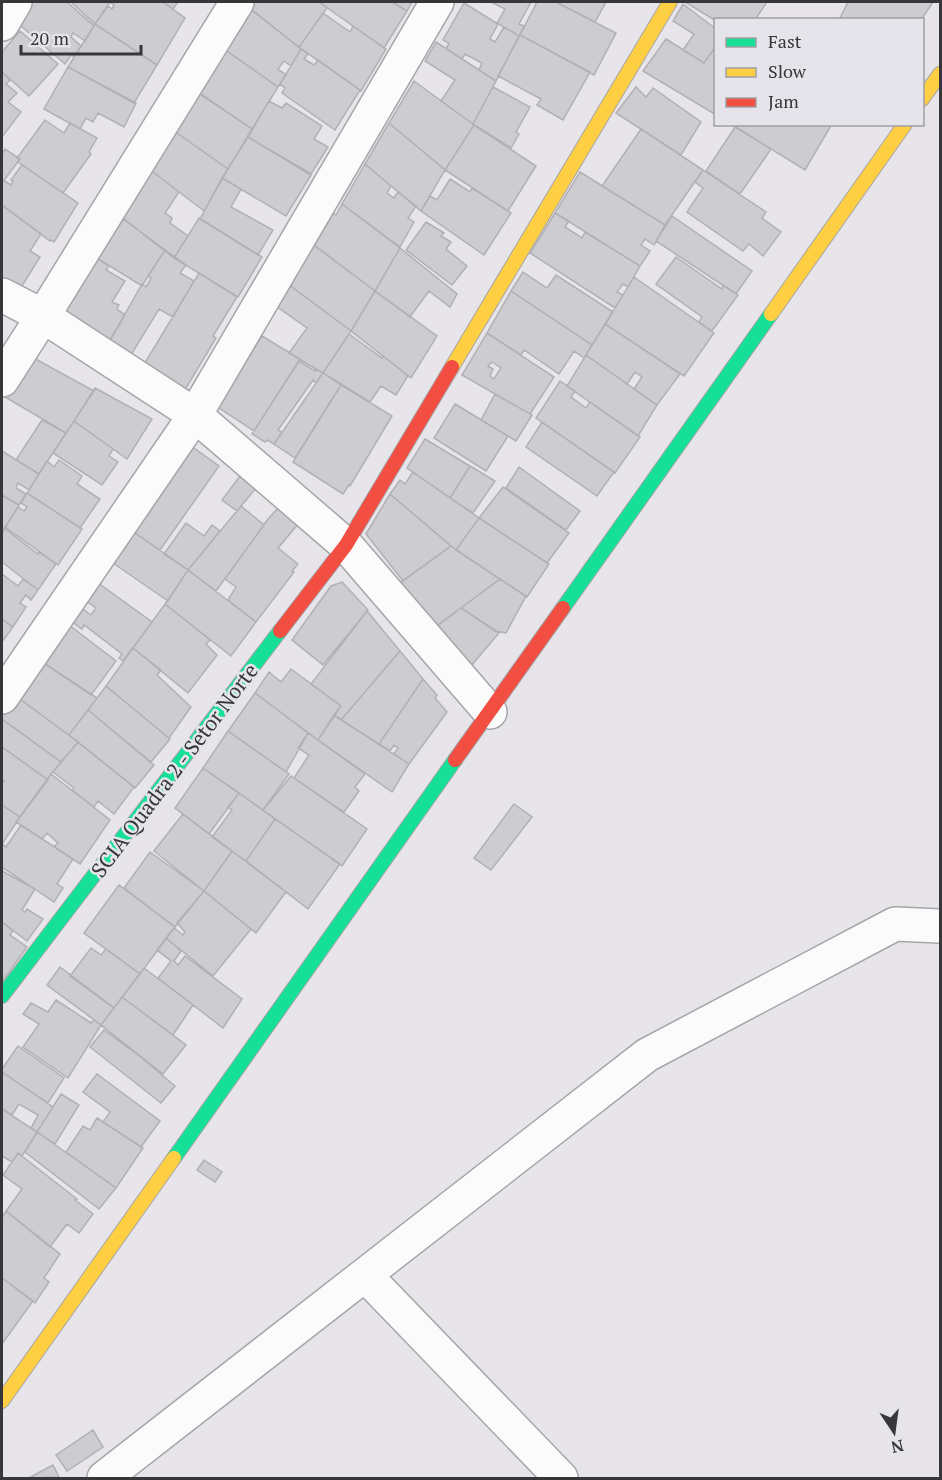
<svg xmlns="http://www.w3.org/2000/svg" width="942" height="1480" font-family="'PT Serif',serif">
<rect width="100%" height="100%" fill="#e7e5ea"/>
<path fill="#cdccd0" stroke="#b1b0b4" stroke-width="1.5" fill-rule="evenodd" d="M23,2h44l27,24 -9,15 -12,-8 -2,4 10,9 -7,11 -3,-2 -6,9 -53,-46z
M71,2h39l-15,22z
M110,2h53l22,16 -28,47 -62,-41 13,-18 4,3 2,-4z
M163,2h15l-5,7z
M241,2h78l8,6 -28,39z
M242,2l59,47 -10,17 -7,-5 -6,8 8,6 -8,12 -61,-43z
M323,2h69l15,9 -23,37 -62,-44z
M392,2h20l-5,9z
M491,2h40l-12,22 5,2 -5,10 -22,-13 8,-14z
M537,2h19l60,31 -22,42 -74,-40z
M556,2h50l-11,20z
M685,2h82l-12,18h-39v1z
M848,2h85l-12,18h-82z
M464,3l34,21 -8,15 5,3 9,-15 15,9 -23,45 -17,-11 3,-7 -17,-9 -3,5 -16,-10 3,-6 -6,-3z
M683,4l33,25v17l-12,17 -21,-13 11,-16 -21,-13z
M323,13l27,19 3,-6 33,23 -25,42 -62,-44z
M95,24l62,41 -23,38 -66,-36z
M20,31l38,33 -29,32 -27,-24v-20z
M520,35l70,37 -27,48 -26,-15 4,-6 -43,-23z
M666,39l38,24 12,-17v69l-73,-44z
M436,42l60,39 -23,43 -32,-23 14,-21 -30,-19z
M217,44l61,43 -26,42 -64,-43z
M301,49l7,5 -4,5 10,6 4,-5 42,30 -25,40 -53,-37 3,-5 -5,-4z
M68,67l68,36 -12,24 -26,-14 -5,9 -7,-4 -6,11 -36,-20z
M2,72l8,8 -4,4 11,9 -9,9 13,10 -19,25z
M414,81l60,44 -29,45 -56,-47z
M191,87l61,42 -24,40 -61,-43z
M493,87l37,20 -14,25 3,2 -8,14 -38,-24z
M636,87l10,10 7,-9 48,34 -20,33 -65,-42z
M269,101l13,7 4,-5 36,23 -8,13 14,8 -17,27 -63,-37z
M45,120l19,13 6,-10 27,15 -8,14 2,2 -28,39 -45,-31 2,-3 -3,-1z
M389,123l56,47 -24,41 -56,-47z
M731,124h101l-27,46z
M474,125l62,41 -28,45 -63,-41z
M167,126l61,43 -24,42 -60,-46z
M735,127l36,22 -31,45 -34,-23z
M641,129l62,41 -38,55 -63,-39z
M248,137l63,38 -25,41 -64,-38z
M5,149l15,10 -18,24v-29z
M365,164l26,22 -4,7 7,5 4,-6 18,14 -8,12 6,4 -14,25 -58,-43z
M22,165l56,38 -24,39 -3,-2 -1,1 -48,-36v-22l1,-3 8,5 2,-4 -2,-1z
M144,165l35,27 -14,21 7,5 -2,5 18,13 -14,22 -59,-46z
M703,170l63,42 -4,6 19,14 -18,24 -14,-12 -6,7 -56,-39 16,-24 -8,-6z
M580,172l85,53 -11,20 -9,-6 -4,6 9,6 -10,15 -85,-53z
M222,178l19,11 -10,18 42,23 -15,25 -58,-36z
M450,179l20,13 2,-4 39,25 -27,42 -63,-44 9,-15 7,4z
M342,204l58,44 -25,43 -61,-46 19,-32 3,2z
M2,205l39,29 -11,17 10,6 -23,37 -15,-10z
M555,213l14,8 -4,6 17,11 3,-6 55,34 -12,21 -5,-3 -6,8 6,3 -8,13 -85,-55z
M672,216l80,55 -16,23 -80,-53z
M199,218l63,39 -24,40 -64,-39z
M123,219l42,31 -23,36 -53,-33 8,-12 9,5z
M426,222l18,11 -3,3 10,6 -5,7 21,17 -15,19 -46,-35z
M311,243l64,48 -24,40 -63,-47z
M400,248l57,46 -7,13 -21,-16 -19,26 -35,-26z
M165,250l21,15 -6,8 14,8 -21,36 -14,-8 -28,46 -22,-13 33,-58 4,3 5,-9 -3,-2z
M89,253l20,13 -3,4 19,11 -13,21 7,3 -2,4 8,6 -16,27 -55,-35z
M676,257l46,32 1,-4 15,10 -26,36 -13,-9 3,-5 -46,-33z
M523,272l24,16 9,-13 57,37 -21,33 -81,-54z
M199,273l38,24 -24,39 3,2 -33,55 -40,-27z
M634,277l80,56 -30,43 -79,-52z
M288,284l63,47 -28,42 -34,-20 18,-25 -34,-24z
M375,291l62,45 -26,42 -60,-47z
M511,291l81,54 -8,13 -10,-7 -15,23 -35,-24 -3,5 -34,-22z
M605,324l75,50 -23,31 -23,-16 8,-12 -7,-5 -8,12 -41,-29z
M487,333l67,44 -24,37 -68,-39zM492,362l9,6 -7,11 -4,-3 3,-7 -5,-3z
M349,334l33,24 1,-2 25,20 -12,19 -15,-9 -11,16 -47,-29z
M262,336l38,23 -46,72 -38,-25z
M586,355l71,50 -19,31 -71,-50z
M30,356l64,35 -28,42 -61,-36z
M299,361l16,10v-2l8,4 -7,10 -3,-3 -35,50 4,2 -8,12 -7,-4 -2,2 -13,-8z
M323,373l18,12 -46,73 -21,-14z
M560,381l15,10 -4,6 15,11 4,-6 50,35 -25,36 -79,-55z
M341,385l51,31 -42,70 -1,-1 -6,9 -50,-32z
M95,388l57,31 -25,40 -53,-38z
M495,394l37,21 -16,26 -35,-21z
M455,404l53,32 -22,35 -52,-33z
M42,420l24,13 -27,41 -23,-14z
M74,421l39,28 -4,7 9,6 -16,23 -49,-32z
M542,422l72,50 -17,24 -71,-49z
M425,439l45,27 -20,32 -43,-30z
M187,443l32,23 -59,84 -35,-24z
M2,451l37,23 -10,16 -11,-7 -2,5 10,6 -7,11 -17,-10z
M59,460l23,16 -5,8 23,15 -20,29 -53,-35 20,-32 7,6z
M470,466l25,15 -22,32 -23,-15z
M519,467l61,44 -14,19 -60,-42z
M413,472l66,46 -23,32 -66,-56 10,-14 5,4z
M240,476l17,11 -20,24 -15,-11z
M503,487l66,46 -22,30 -68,-45z
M27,493l55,36 -24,36 -53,-38 13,-20 6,4 3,-4 -6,-4z
M390,494l61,52 -48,35 -37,-47z
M2,495l17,10 -17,28z
M281,505l18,18 -21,25 20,16 -6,7 2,1 -38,50 -28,-22 8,-13 -11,-8 43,-60z
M241,506l23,19 -48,66 -28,-21z
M479,518l70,46 -22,33 -71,-47z
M186,523l18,13 8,-11 8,6 -32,39 -24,-16z
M125,526l63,44 -20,31 -55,-38z
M4,528l34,26 1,-2 17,12 -18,26 -36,-28v-29z
M451,546l49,33 -69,51 -34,-45z
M188,570l68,52 -25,34 -66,-52z
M2,574l16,12 5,-7 15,11 -7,10 -5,-5 -6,8 6,4 -13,20 -11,-8z
M500,579l26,17 -20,37 -11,-2 -34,-23z
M94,580l58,42 -29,39 -4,-3 3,-4 -38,-29 -2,4 -16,-12 10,-13 15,11 5,-7 -15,-11z
M342,582l26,28 -45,55 -31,-25 39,-54z
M165,604l45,36 -4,4 11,11 -29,38 -55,-45z
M461,608l38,25 -28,33 -42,-34z
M367,611l33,40 -59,69 -7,-5 7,-9 -30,-22z
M2,619l11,8 -11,15z
M69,625l47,36 -25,34 -55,-37z
M133,648l28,22 -4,5 34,32 -22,31 -63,-52z
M400,651l23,28 -44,65 -38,-24z
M36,658l61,40 -28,37 -56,-41z
M291,669l50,37 -23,34 -63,-47 14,-21 12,10z
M423,679l14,16 -2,3 12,14 -38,52 -15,-10 4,-6 -4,-3 -4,6 -11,-7z
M106,686l64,53 -19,23 -63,-52z
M255,693l53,40 -22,39 -58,-41z
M13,694l65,48 -17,20 -59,-43v-8z
M88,710l66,55 -19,23 -66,-53z
M334,715l75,49 -17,28 -74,-52z
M2,719l59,43 -14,17 -45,-32z
M228,731l61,43 -26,36 -60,-42z
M308,733l57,41 -10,13 4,4 -15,21 -50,-34 15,-23 -11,-7z
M78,742l56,45 -20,27 -16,-13 -4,6 -22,-17 2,-2 -21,-16z
M2,747l46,33 -28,37 -18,-12v-21l2,-3 -2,-1z
M203,768l36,25 -30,41 -34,-26z
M51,774l59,46 -30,44 -26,-17 4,-4 -11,-10 -5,6 -26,-17z
M291,776l76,53 -25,37 -79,-56z
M239,793l36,26 -29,42 -34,-24 20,-27 -4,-3z
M514,804l18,13 -41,53 -17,-12z
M2,805l18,12 -18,27z
M183,814l49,37 -28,40 -50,-40z
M275,819l65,45 -32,45 -62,-48z
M21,825l52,34 -16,25 6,4 -9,14 -52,-35v-23l4,3z
M232,851l54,41 -30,41 -52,-42z
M150,852l54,39 -29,36 -51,-39z
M2,871l33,18 -13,21 3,2 2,-3 16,10 -16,22 -25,-19z
M119,885l56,42 -35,47 -56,-41z
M204,891l47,38 -38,47 -47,-38 8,-10 9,7 2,-3 -8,-9z
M2,922l11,9 -3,4 17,12 -25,35z
M166,938l15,13 -7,10 4,4 7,-9 57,43 -19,29 -65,-50 13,-17 -14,-11z
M91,948l10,7 5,-6 34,25 -26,34 -44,-32z
M60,967l54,41 -13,17 -54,-40z
M144,968l49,37 -20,30 -51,-38z
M122,997l64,48 -23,29 -62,-49z
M56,1000l35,23 3,-3 7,5 -33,53 -45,-31 16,-23 -16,-10 8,-11 17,9z
M104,1030l38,28 33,28 -14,17 -71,-56z
M18,1046l46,32 -16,25 -46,-31v-3z
M2,1072l51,35 -16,25 -6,-4 7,-13 -19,-11 -7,11 -10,-6z
M97,1074l63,47 -19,26 -38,-25 7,-10 -27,-20z
M61,1094l18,11 -24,39 -18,-12z
M2,1109l35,23 -15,24 -4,-3 -6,9 -10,-6z
M97,1118l46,30 -27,40 -50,-36 17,-26 7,4z
M37,1132l79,56 -17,21 -74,-57z
M18,1153l59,46 -2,1 18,14 -14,19 -12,-9 -17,23 -44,-36 16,-22 -19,-14z
M204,1160l18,12 -7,10 -18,-12z
M6,1211l54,43 -16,24 5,4 -14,21 -33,-25v-61z
M2,1278l31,23 -31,43z
M93,1430l10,17 -36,24 -11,-16z
M53,1465l6,12 -30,1 22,-12z"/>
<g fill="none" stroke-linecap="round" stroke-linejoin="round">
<defs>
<path id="street" d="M2,24l13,-22
M2,295l41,21 152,99 151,130 144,167
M2,380l41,-64 194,-314
M2,697l193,-282 242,-413
M365,1275l196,203
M104,1478l543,-423 248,-131 45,2"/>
<path id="fast" d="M563,608l208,-294
M2,996l278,-365
M174,1158l281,-398"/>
<path id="slow" d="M922,99l18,-25
M771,314l134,-190
M452,367l218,-365
M2,1401l172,-243"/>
<path id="jam" d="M280,631l66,-86 106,-178
M455,760l108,-152"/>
</defs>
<use href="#street" stroke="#a6a5a8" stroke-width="36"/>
<use href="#fast" stroke="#a6a5a8" stroke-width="16"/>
<use href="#slow" stroke="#a6a5a8" stroke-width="16"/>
<use href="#jam" stroke="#a6a5a8" stroke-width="16"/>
<use href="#street" stroke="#fbfbfc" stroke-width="33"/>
<use href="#fast" stroke="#16e098" stroke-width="14"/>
<use href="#slow" stroke="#ffcf43" stroke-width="14"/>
<use href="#jam" stroke="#f24e42" stroke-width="14"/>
</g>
<g text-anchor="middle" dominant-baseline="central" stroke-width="5" stroke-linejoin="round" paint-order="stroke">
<g font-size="21" fill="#373739" stroke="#e6e4eb">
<text transform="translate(174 770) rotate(-53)">SCIA Quadra 2 - Setor Norte</text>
</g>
</g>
<rect width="942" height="1480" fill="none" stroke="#373739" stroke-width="6"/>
<rect x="714" y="18" width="210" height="108" fill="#e6e4eb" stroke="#a09fa4" stroke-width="1.5"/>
<rect x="726" y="38" width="30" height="9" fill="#16e098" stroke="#a09fa4" stroke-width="1.5"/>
<text x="768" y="48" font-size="18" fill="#373739">Fast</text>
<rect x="726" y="68" width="30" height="9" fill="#ffcf43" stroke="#a09fa4" stroke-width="1.5"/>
<text x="768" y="78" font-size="18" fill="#373739">Slow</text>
<rect x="726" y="98" width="30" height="9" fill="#f24e42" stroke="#a09fa4" stroke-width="1.5"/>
<text x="768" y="108" font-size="18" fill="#373739">Jam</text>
<g transform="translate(894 1432) rotate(167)" stroke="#e6e4eb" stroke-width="4.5" paint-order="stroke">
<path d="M0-4.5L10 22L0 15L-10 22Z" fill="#373739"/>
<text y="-9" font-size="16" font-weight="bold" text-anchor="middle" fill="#373739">N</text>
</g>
<path d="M21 45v9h120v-9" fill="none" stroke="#373739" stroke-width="3"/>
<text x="30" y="45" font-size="18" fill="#373739" stroke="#e6e4eb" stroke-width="4.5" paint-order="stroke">20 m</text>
</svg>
